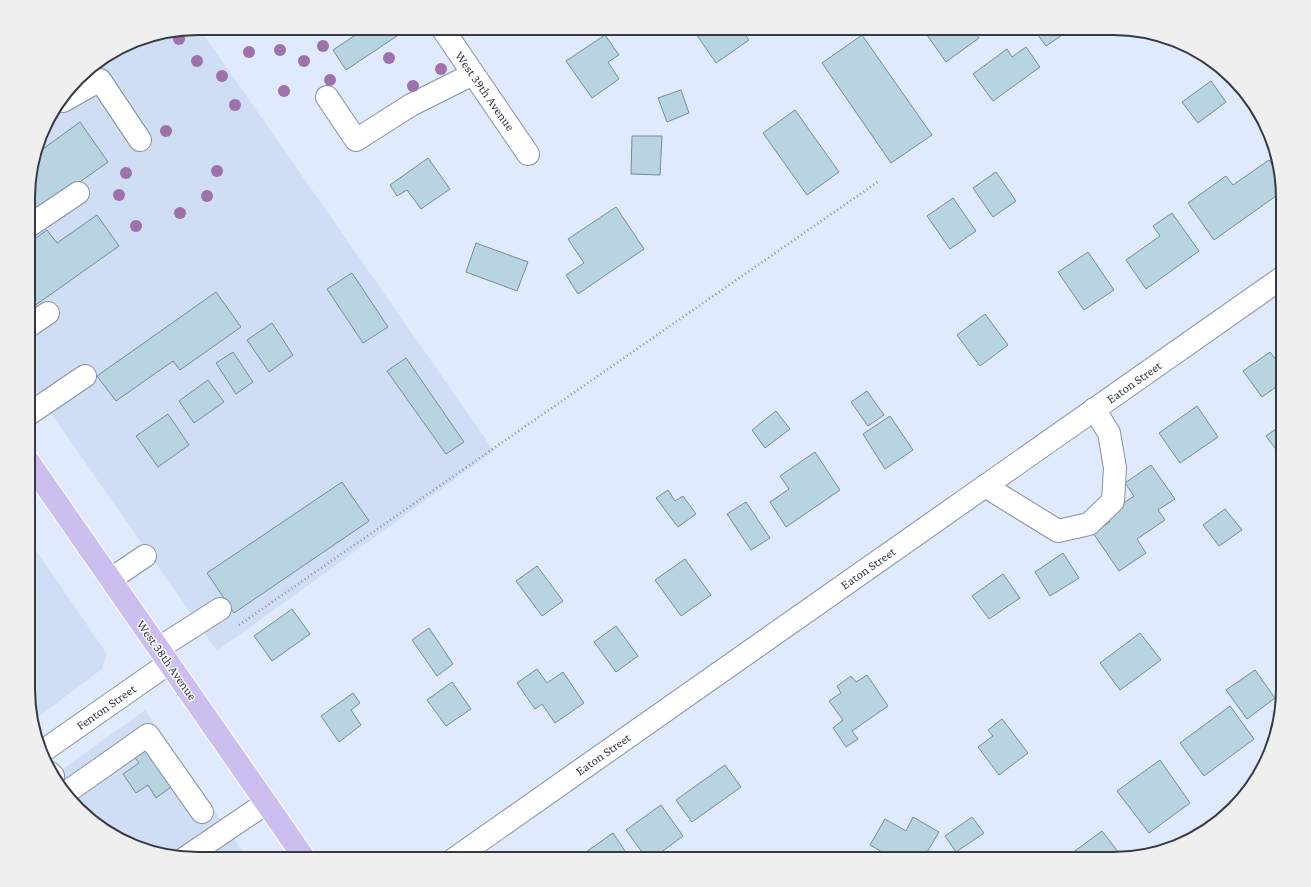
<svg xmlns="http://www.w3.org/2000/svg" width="1311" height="887" font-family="'Crimson Pro',serif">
<rect width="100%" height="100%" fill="#dfeafc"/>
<path fill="#d0def5" d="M199,28l295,423 -277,200 -188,-269v-206l17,-53 40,-53 47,-29z
M29,540l78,114 -5,15 -69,52 -4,-10z
M145,710l103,149h-61l-44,-9 -48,-26 -42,-48z"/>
<path fill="#b8d4e1" stroke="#728d99" d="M366,28h34l3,4 -57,38 -13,-20z
M692,28h48l9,12 -33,23z
M922,28h50l7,10 -33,24z
M1033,28h22l6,8 -15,10z
M605,35l14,20 -11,7 11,17 -27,19 -26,-37z
M862,35l70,100 -41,28 -69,-100z
M141,39l-68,48 13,-17 47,-29z
M1026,47l14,20 -47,34 -20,-27 34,-25 5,8z
M1211,81l15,21 -28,21 -16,-21z
M681,90l8,23 -22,9 -9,-24z
M795,110l44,62 -32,23 -44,-62z
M80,122l28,40 -79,56v-42l7,-22z
M632,136h30l-2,39 -29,-1z
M428,158l22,31 -29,20 -14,-19 -10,6 -7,-11z
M1269,160l9,13 5,18 -69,49 -26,-37 38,-27 7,9z
M996,172l20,29 -23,16 -20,-29z
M953,198l23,33 -26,18 -23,-33z
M616,207l28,42 -66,45 -12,-19 18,-12 -16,-24z
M1172,213l27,38 -53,38 -20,-29 34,-24 -7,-10z
M97,215l22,31 -89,63 -1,-66 18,-13 10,13z
M476,243l52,19 -11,29 -51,-19z
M1088,252l26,38 -30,20 -26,-38z
M352,273l36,54 -25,16 -36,-54z
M216,292l25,35 -61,43 -7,-9 -57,40 -19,-25z
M985,314l23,31 -28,21 -23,-31z
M272,323l21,32 -24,17 -22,-32z
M233,352l20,30 -17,12 -20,-31z
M1270,352l13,17v13l-21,15 -19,-26z
M406,358l58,84 -18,12 -59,-83z
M208,380l16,22 -30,21 -15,-22z
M867,391l17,24 -16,11 -17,-24z
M1197,406l21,31 -38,26 -21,-30z
M776,411l14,18 -25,19 -13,-18z
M168,414l21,31 -31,22 -22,-31z
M890,416l23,34 -28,19 -22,-35z
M1283,424v35l-17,-23z
M815,452l25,38 -54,37 -16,-25 19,-13 -9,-13z
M1151,465l24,34 -17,11 7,10 -28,19 9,14 -27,18 -26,-38 17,-11 -5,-6 29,-20 -9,-13z
M342,482l27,39 -135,92 -27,-40z
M668,490l7,11 8,-5 13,18 -18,13 -22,-29z
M746,502l24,36 -19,12 -24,-36z
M1225,509l17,21 -23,16 -16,-21z
M1063,553l16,25 -29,18 -15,-24z
M685,559l26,36 -30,21 -26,-36z
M537,566l26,35 -21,15 -26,-35z
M1003,574l17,24 -31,21 -17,-23z
M292,609l18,25 -38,27 -18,-25z
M616,626l22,30 -22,16 -22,-30z
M429,628l24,36 -16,12 -25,-36z
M1140,633l21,27 -41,30 -20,-27z
M537,669l10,14 16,-11 21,31 -29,20 -13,-19 -7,5 -18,-26z
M1255,670l20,28 -28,21 -21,-29z
M867,675l21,31 -36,25 6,8 -12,8 -13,-19 10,-8 -14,-19 12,-8 -4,-7 14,-10 5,6z
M452,682l19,27 -25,17 -19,-26z
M353,693l7,10 -9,7 10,15 -22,17 -18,-26z
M1230,706l24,33 -50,37 -24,-33z
M1002,719l26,34 -29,22 -21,-28 15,-11 -5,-6z
M145,741l30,43 -19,14 -8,-13 -12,8 -13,-19 16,-11 -9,-12z
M1160,760l30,43 -41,30 -32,-42z
M725,765l16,22 -49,35 -16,-22z
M661,805l22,31 -31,23h-5l-21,-29z
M913,817l26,15 -16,27h-29l-24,-14 15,-26 21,12z
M972,817l12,16 -28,19 -11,-16z
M1102,831l20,26 -9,2h-49z
M613,833l16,24 -3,2h-50z"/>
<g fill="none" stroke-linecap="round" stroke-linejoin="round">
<defs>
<path id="minor" d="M442,28l86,126
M327,97l29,43 55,-35 62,-31
M63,101l37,-21 40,60
M29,226l49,-33
M29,326l19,-13
M29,414l56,-38
M985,486l73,45 31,-7 24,-23 2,-33 -6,-35 -15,-24
M111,579l34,-23
M159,648l61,-39
M43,751l126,-88
M50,773l3,3
M67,792l81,-57 54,77
M185,858l81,-55
M454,859l829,-582"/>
<path id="major" d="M29,462l276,397"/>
</defs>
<use href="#minor" stroke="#8591a6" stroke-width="24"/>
<use href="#major" stroke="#fff" stroke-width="24"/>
<path stroke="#888f9d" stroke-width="2.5" stroke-dasharray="1 3" stroke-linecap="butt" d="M239,625l640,-444"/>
<use href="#minor" stroke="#fff" stroke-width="22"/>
<use href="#major" stroke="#ccbfef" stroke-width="22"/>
</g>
<g fill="#9e72a8">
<circle cx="179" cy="39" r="6"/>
<circle cx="323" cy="46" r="6"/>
<circle cx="280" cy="50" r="6"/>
<circle cx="249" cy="52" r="6"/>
<circle cx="389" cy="58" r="6"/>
<circle cx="197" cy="61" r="6"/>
<circle cx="304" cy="61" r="6"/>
<circle cx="441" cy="69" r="6"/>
<circle cx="222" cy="76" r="6"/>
<circle cx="330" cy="80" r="6"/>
<circle cx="413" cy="86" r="6"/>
<circle cx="284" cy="91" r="6"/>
<circle cx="235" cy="105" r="6"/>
<circle cx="166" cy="131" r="6"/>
<circle cx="217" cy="171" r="6"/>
<circle cx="126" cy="173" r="6"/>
<circle cx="119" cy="195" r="6"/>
<circle cx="207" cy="196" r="6"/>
<circle cx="180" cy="213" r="6"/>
<circle cx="136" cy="226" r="6"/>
</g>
<g text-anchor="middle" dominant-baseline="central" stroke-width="3" stroke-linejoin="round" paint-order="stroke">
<g font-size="13" fill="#353a43" stroke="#fff">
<text transform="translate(485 91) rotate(55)">West 39th Avenue</text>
<text transform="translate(1134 382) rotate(-35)">Eaton Street</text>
<text transform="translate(868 568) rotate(-35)">Eaton Street</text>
<text transform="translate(167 660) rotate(55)">West 38th Avenue</text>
<text transform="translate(106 707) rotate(-35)">Fenton Street</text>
<text transform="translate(603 754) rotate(-35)">Eaton Street</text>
</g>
</g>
<path d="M0 0H1311V887H0ZM198 35H1113A163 163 0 0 1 1276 198V689A163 163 0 0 1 1113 852H198A163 163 0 0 1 35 689V198A163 163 0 0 1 198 35Z" fill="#efeff0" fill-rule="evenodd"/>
<path fill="none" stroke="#353a43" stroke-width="2" d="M198 35H1113A163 163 0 0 1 1276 198V689A163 163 0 0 1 1113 852H198A163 163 0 0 1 35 689V198A163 163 0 0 1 198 35Z"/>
</svg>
